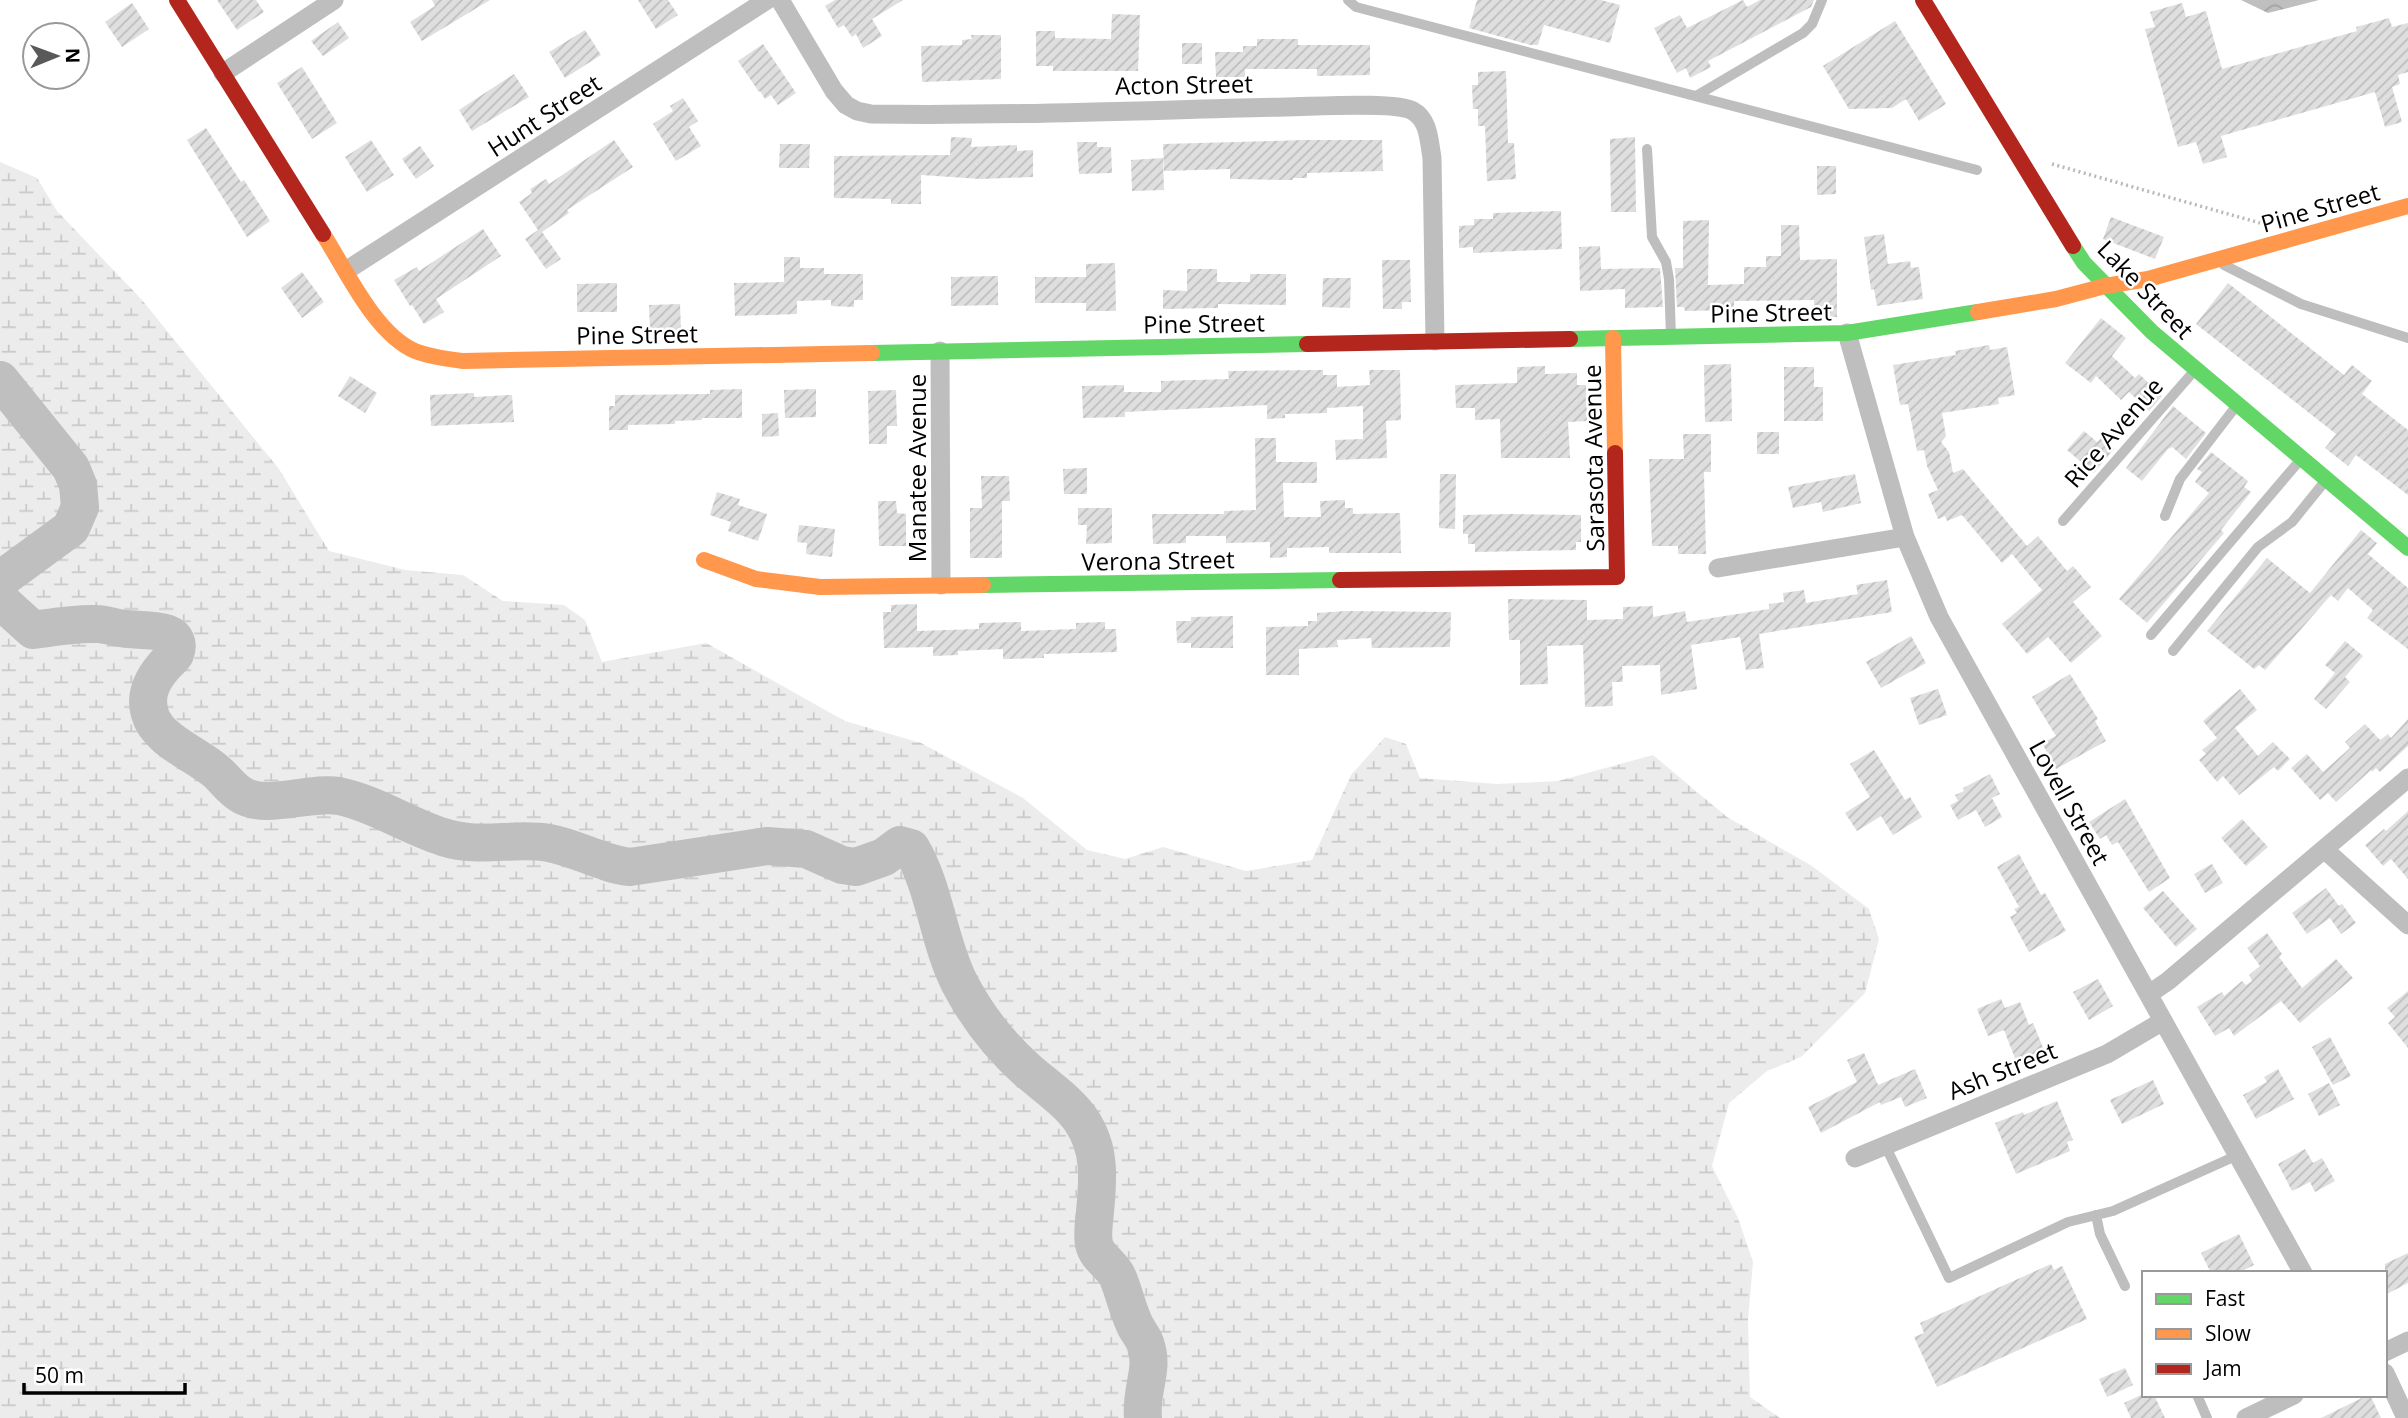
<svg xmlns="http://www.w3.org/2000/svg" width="2408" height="1418" font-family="'Open Sans',sans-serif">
<defs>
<pattern id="wetland-marsh" width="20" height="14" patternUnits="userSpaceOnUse" patternTransform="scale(1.75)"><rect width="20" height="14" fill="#ececec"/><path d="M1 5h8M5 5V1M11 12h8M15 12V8" fill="none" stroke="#c9c9c9"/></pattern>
<pattern id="water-waves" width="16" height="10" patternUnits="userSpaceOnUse" patternTransform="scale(1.75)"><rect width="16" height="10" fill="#bfbfbf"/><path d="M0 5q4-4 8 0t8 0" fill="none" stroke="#a2a2a2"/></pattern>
<pattern id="building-hatch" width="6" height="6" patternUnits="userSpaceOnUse" patternTransform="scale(1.75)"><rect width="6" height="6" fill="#dfdfdf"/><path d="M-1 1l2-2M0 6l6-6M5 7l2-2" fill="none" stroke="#bebebe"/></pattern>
</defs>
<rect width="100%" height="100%" fill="#fff"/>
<path fill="url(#wetland-marsh)" d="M0,162l37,16 20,33 85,89 137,169 50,82 76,19 58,5 40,26 61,4 21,15 17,42 104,-19 139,78 76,22 102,55 64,52 38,9 38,-12 83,24 66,-11 39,-85 34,-38 21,7 14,34 77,6 61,-3 95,-26 74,62 85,49 57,43 10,30 -14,54 -64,64 -34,14 -38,32 -17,63 26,52 15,44 -5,58 2,77 30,21h-1780z"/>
<path fill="url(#water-waves)" d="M2241,0h78l-51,13z"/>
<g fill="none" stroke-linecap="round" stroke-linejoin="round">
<path stroke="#bfbfbf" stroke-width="38" d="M0,380l71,88 7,17 2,22 -9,21 -71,52
M0,600l33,30c21,-3 43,-7 64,-6 10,0 20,5 31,5 14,2 58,-3 47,25 -2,4 -8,8 -11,12 -12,14 -20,29 -14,48 7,25 43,39 63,55 10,7 16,18 27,25 25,17 69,-3 99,2 37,8 69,30 104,41 36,12 71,0 106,6 28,5 53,21 81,24l137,-21 39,3 36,16 14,2 28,-10 16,-12 11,3c24,40 27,92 48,134 17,33 40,63 68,88 18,16 40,30 54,50 20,29 17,59 14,92 -1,10 -3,22 -1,32 3,14 19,21 24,34 6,14 9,30 16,45 3,8 10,14 12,23 8,24 -6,45 -3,72"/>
</g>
<path fill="url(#building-hatch)" d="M217,0h39l8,12 -27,18z
M432,0h58l-68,41 -12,-19 25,-16z
M638,0h30l10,15 -22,14z
M835,0h68l-31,19 10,17 -19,12 -7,-14 -4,3 -8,-12 -6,3 -13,-22z
M1477,0h124l19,5 -10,38 -66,-18 -6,20h-7l-62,-17z
M1743,0l4,7 13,-7h54l-3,7 -103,54 3,6 -21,11 -4,-10 -9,5 -23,-45 26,-13 7,13z
M132,3l17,26 -27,18 -17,-25z
M2182,3l4,14 20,-6 16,58 135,-38 -1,-4 33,-9 3,9 16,-4v49l-10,3 2,9 -8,3 10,35 -17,5 -10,-35 -154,44 6,21 -24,7 -7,-22 -18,5 -33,-118 10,-2 -5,-15z
M1112,14l28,1 -2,56h-85v-5h-17v-35h19v7l56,1z
M1895,21l51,83 -27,17 -13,-22 -14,9 -43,1 -26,-43z
M338,22l11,16 -26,18 -12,-15z
M585,30l16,25 -36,23 -16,-26z
M971,35h30v44l-79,3 -1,-36 41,-1v-5l10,-1z
M1257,39h41v6h72v30l-53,1v-7h-72v8h-29l-1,-25h28v-6h14z
M1182,43h20v21h-20z
M763,44l33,49 -18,12 -7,-10 -6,4 -5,-8 -1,1 -21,-31z
M302,67l35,56 -25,16 -35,-56z
M1506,71l2,72h6l2,36 -29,2 -2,-55h-7v-17h-5l-1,-24h6v-13z
M514,74l15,23 -57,34 -13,-21z
M683,98l15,23 -9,6 12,19 -25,15 -23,-37 20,-13 -3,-5z
M206,128l35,54 3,-2 26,41 -23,16 -60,-97z
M951,137l21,1 -1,9 46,-2v6l16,-1v27l-52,2 -60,-4v29h-30v-5l-57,-1v-42l116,-1z
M1635,137l1,75h-25l-1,-73z
M371,140l23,35 -27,17 -22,-35z
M614,140l19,27 -66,43 2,3 -27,19 19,27 -15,10 -21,-30 13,-9 -19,-28 13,-9 -2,-4 16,-10 3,5z
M1306,140h76l1,31 -76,2v5h-14v2l-63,-1v-10l-66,2 -1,-27z
M1077,142h20v5h14l1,26 -33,1z
M780,144h30l-1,24h-30z
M420,146l14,20 -18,13 -14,-20z
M1163,158l1,32 -32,1 -1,-31z
M1817,166h19v28l-19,1z
M1561,211l1,38 -89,4v-6l-14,1v-22l15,-1v-6h19v-6z
M2111,217l53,20 -9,22 -52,-20z
M1709,220l-1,65 36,-1v-17h22v-11h15v-31h18l1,35 37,-1v58h-23v-17l-80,1v9l-49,1 -1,-4h-7l-2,-39h8v-47z
M483,229l18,27 -65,43 8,13 -20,12 -12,-19 -2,1 -16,-26 23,-13 2,4z
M1884,234l4,30 22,-3 1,7 8,-1 4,32 -46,7 -3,-17 -3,1 -7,-53z
M1600,246l1,23 59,-1 3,39 -38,1v-19l-45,2 -1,-44z
M784,257h16v11h24v6h39v26h-9v7l-23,-1v-6l-34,1v13l-62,2 -1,-33 50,-1z
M1382,260h28l1,42h-9v7h-19z
M1115,263l1,48h-30v-8h-51v-26h51v-13z
M1187,269h30v13h33v-8h36v31l-68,-1v4l-55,1v-19l24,1z
M302,272l22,30 -22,16 -21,-30z
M998,276v29l-47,1v-29z
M1323,278h28l-1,30 -28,-1z
M617,283v29h-40v-28z
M2228,283l116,92 8,-10 20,16 -10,13 46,36v65l-52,-40 -8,11 -23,-18 11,-14 -140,-110z
M680,304l1,26 -31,1 -1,-26z
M2101,318l25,20 -14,18 23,22 4,-4 23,22 -13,15 -20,-19 -8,8 -25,-24 -5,7 -26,-20z
M1989,345l1,5 17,-3 8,48 -17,3 1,6 -57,9 4,23 -5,6 8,10 4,21 10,-4 64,77 11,-10 29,35 6,-5 18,21 -18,15 29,34 -31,27 -23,-26 -21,17 -25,-30 40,-34 -30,-36 -10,9 -40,-48 -15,6 -2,-5 -7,3 -10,-25 10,-4 -11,-24 -3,-16 -7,1 -9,-47 -8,1 -7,-40 63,-10 -1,-4z
M1731,364l1,57 -27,1 -1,-57z
M1545,366v8l32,-1v12h9l1,36 -19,1 2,36h-69l-1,-39 -25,1v-12h-19l-1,-23 62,-2v-16z
M1784,367h30v20h9v34h-39z
M1323,370v5h14v12l33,-2 -1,-15h31l1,50 -15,1 1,37 -51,2 -1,-20 28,-1v-33l-36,2v5l-42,1v4l-18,1v-14l-142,7v5l-42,1 -1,-32 42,-1v7h37v-11l68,-2 -1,-8z
M350,376l27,17 -12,20 -27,-17z
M742,389v29h-40v2l-27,1v3l-47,1v5h-19v-24h6v-11l95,-1v-4z
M816,389v28l-31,1 -1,-28z
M896,390l1,36h-10v18h-18l-1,-53z
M474,393v4l38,-2 2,27 -83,4 -1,-31z
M2173,406l33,27 -20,26 -14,-12 -4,2 -26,32 -16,-13z
M778,413l1,23 -17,1v-23z
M2084,431l13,11 4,-4 13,11 -20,24 -27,-23z
M1757,432h22v22h-22z
M1683,434h28v38h-7l2,82h-28v-8h-26l-3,-87h35z
M1255,438h21v24h41v21h-34l1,34h37l-1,-16 25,-1v8h8v6l47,-1 1,40h-72v-6l-42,1v9l-17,1v-16l-44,1v-7h-40v7l-33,1 -1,-30h72v-3l32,-1z
M2211,452l37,29 -4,6 7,5 -30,38 3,3 -77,90 -28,-24 90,-106 -14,-11 7,-10 -5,-3z
M1087,468v26h-23l-1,-25z
M1440,474h16l-1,55 -16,-1z
M1855,474l6,29 -38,9 -2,-10 -28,6 -5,-21z
M981,476h28l1,25h-8v57h-32v-50h12z
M717,492l23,7 -2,6 29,9 -9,27 -30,-10 3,-9 -21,-7z
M878,501h18l1,12 9,1v32h-27z
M1078,508h34v35l-26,1 1,-19h-9z
M1510,514l71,1v27h-5v8l-101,2v-8h-7v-10h-5v-19z
M799,525l36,4 -3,28 -26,-3 1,-11 -10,-1z
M2361,530l16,13 -9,11 40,34v61l-41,-31 6,-8 -25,-22 -10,13 -7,-6 -66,75 -6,-5 -5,4 -47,-38 60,-73 43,35z
M1887,580l5,32 -133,22 5,34 -18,2 -6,-33 -49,8 6,44 -36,6 -1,-30 -38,1 1,16h-11l1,24 -28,1 -2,-62 -36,1 1,38 -28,1v-45h-11l-1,-41 79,1v20l36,-1v-12l30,-1v11l32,-6 2,11 82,-13v-5l15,-2 -1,-9 21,-3 2,13 52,-9 -2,-9z
M917,604v27l62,-2v-6l42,-1v9l55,-2v-6l29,-1v7h11l1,23 -73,2v4l-41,1v-10l-45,2v4l-25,1v-9l-49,1 -1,-36h8v-7z
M1346,611l105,1 -1,35 -78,1 -1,-10 -34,2 1,7 -39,2v26h-33v-48l42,-1v-5h9v-8z
M1233,616v32h-42v-5h-14l-1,-22h15v-4z
M1911,636l15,27 -45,25 -15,-26z
M2345,641l18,15 -18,21 5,5 -24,27 -12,-10 21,-26 -10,-8z
M2070,674l28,45 -3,2 11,20 -50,28 -14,-26 14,-7 -24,-39z
M1938,689l9,26 -28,10 -9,-27z
M2240,689l17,21 -22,18 23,28 15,-14 17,17 -12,12 -4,-4 -35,28 -16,-19 -6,6 -18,-22 7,-6 -4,-4 15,-12 -14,-17z
M2408,719v27l-28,26 -4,-4 -4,4 -1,-2 -35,32 -8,-9 -8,7 -29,-32 16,-14 16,18 27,-24 -5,-6 20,-18 15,16 8,-6 3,4z
M1874,750l31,50 5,-3 12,20 -29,18 -12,-19 -24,15 -12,-18 25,-16 -20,-33z
M1990,774l10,20 -8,4 10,19 -17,10 -9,-17 -18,10 -8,-15 8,-4 -3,-6 9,-4 -1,-3z
M2125,799l45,79 -21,14 -31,-50 -6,3 -6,-10 -6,4 -11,-17z
M2408,811v68l-17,-20 -8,7 -18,-21 19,-16 2,2z
M2242,819l26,28 -22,19 -25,-28z
M2019,854l22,41 4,-2 21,38 -37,21 -19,-35 7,-4 -3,-4 5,-2 -22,-40z
M2212,864l11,19 -18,10 -11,-19z
M2326,888l13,18 3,-2 14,19 -15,11 -11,-16 -23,16 -15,-21z
M2163,891l34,38 -21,18 -33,-39z
M2267,933l15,21 -3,3 23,31 34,-29 17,19 -53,45 -19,-22 -47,35 -5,-8 -14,8 -18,-29 25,-15 2,4 18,-15 4,4 6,-4 -3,-6 11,-9 -13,-18z
M2098,979l15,27 -24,14 -16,-28z
M2408,991v57l-20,-25 7,-6 -8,-9z
M2001,999l4,9 15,-6 9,23 4,-2 11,27 -28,11 -12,-31 -16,6 -11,-27z
M2330,1037l21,39 -18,9 -21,-38z
M1864,1053l14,32 37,-16 12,29 -22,9 -4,-10 -20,8 -1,-3 -59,31 -13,-26 49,-25 -10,-22z
M2278,1069l16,30 -38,20 -13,-24 24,-13 -3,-5z
M2153,1080l11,24 -42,20 -12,-24z
M2329,1083l11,22 -21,11 -11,-22z
M2057,1101l16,39 -6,2 3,9 -54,23 -21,-51 28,-11 1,3z
M2305,1149l8,14 9,-5 13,23 -20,11 -5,-10 -18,9 -14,-27z
M2239,1234l15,31 -16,8h-27l-10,-20z
M2408,1253v30l-23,12v-31z
M2051,1264l3,6 8,-4 25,53 -150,68 -23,-50 10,-4 -4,-10z
M2125,1368l8,17 -26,12 -8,-18z
M2141,1395h13l11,23h-34l-7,-15z
M2368,1395h2l11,23h-60z"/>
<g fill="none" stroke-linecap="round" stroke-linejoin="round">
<path stroke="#b9b9b9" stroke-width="3.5" stroke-dasharray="2 3.5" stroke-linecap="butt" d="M2052,164l208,59"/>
<path stroke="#bebebe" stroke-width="10" d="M1348,0l8,7 621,163
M1696,96l107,-63 9,-9 10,-24
M1647,149l5,88 14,25 3,17 2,57
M2224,265l77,39 107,34
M2165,516l15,-37 57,-74
M2063,521l132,-151
M2151,635l150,-176
M2173,651l85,-104 34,-25 34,-42
M1885,1145l64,133 119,-56 45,-11 125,-56
M2096,1215l4,19 25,52
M2197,1395l10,23"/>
<path stroke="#bebebe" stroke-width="19" d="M780,0l54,91 12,14 11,6 14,3c138,2 277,-4 415,-7 24,0 110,-6 127,4 16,9 16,30 19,47l3,183
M223,73l111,-73
M347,270l420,-270
M1847,333l58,204 34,80 364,656
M940,351l1,234
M1718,568l187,-31
M2324,849l84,76
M2149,994l19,-13 240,-203
M1855,1158l252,-104 56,-33
M2385,1352l23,-11
M2385,1373l21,45
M2246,1418l48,-23"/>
<path stroke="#63d668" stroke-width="16" d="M2073,246l11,17 68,69 256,216
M1570,339l277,-6 131,-21
M872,353l435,-9
M983,585l357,-5"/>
<path stroke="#ff974d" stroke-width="16" d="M323,234c23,36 52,100 92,117 15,6 32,8 48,10l409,-8
M1978,312l78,-13 49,-13 43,-7 260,-73
M1613,338l2,115
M704,560l52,19 64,8 163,-2"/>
<path stroke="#b3261e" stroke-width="16" d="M177,0l146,234
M1923,0l150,246
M1307,344l263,-5
M1340,580l277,-3 -2,-124"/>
</g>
<g text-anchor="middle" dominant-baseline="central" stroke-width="5" stroke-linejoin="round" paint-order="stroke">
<g font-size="24" fill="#000" stroke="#fff">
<text transform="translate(1184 84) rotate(-1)">Acton Street</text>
<text transform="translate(544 115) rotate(-33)">Hunt Street</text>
<text transform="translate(2320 207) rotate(-16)">Pine Street</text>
<text transform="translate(2146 289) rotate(46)">Lake Street</text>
<text transform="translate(1771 312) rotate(-1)">Pine Street</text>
<text transform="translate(1204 323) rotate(-1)">Pine Street</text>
<text transform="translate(637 334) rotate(-1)">Pine Street</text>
<text transform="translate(2113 432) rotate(-49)">Rice Avenue</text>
<text transform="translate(1593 458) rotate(-91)">Sarasota Avenue</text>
<text transform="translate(916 468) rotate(-90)">Manatee Avenue</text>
<text transform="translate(1158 560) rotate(-1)">Verona Street</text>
<text transform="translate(2070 802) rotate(61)">Lovell Street</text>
<text transform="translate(2002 1070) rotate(-22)">Ash Street</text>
</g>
</g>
<rect x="2142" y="1271" width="245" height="126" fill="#ffffff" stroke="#999999" stroke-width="2"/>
<rect x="2156" y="1294" width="35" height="10" fill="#63d668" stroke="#999999" stroke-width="2"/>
<text x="2205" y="1306" font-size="21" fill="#000000">Fast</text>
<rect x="2156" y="1329" width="35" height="10" fill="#ff974d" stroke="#999999" stroke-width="2"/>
<text x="2205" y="1341" font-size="21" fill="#000000">Slow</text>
<rect x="2156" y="1364" width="35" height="10" fill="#b3261e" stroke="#999999" stroke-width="2"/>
<text x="2205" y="1376" font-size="21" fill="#000000">Jam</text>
<g transform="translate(56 56) rotate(89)"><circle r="33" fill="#ffffff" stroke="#999999" stroke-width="2"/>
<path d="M0-5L12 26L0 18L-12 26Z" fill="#595959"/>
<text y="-10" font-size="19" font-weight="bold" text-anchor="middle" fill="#000000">N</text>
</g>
<path d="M24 1383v10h161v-10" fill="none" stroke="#000000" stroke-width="3.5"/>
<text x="35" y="1383" font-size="21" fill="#000000" stroke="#ffffff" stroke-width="5" paint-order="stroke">50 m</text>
</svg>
